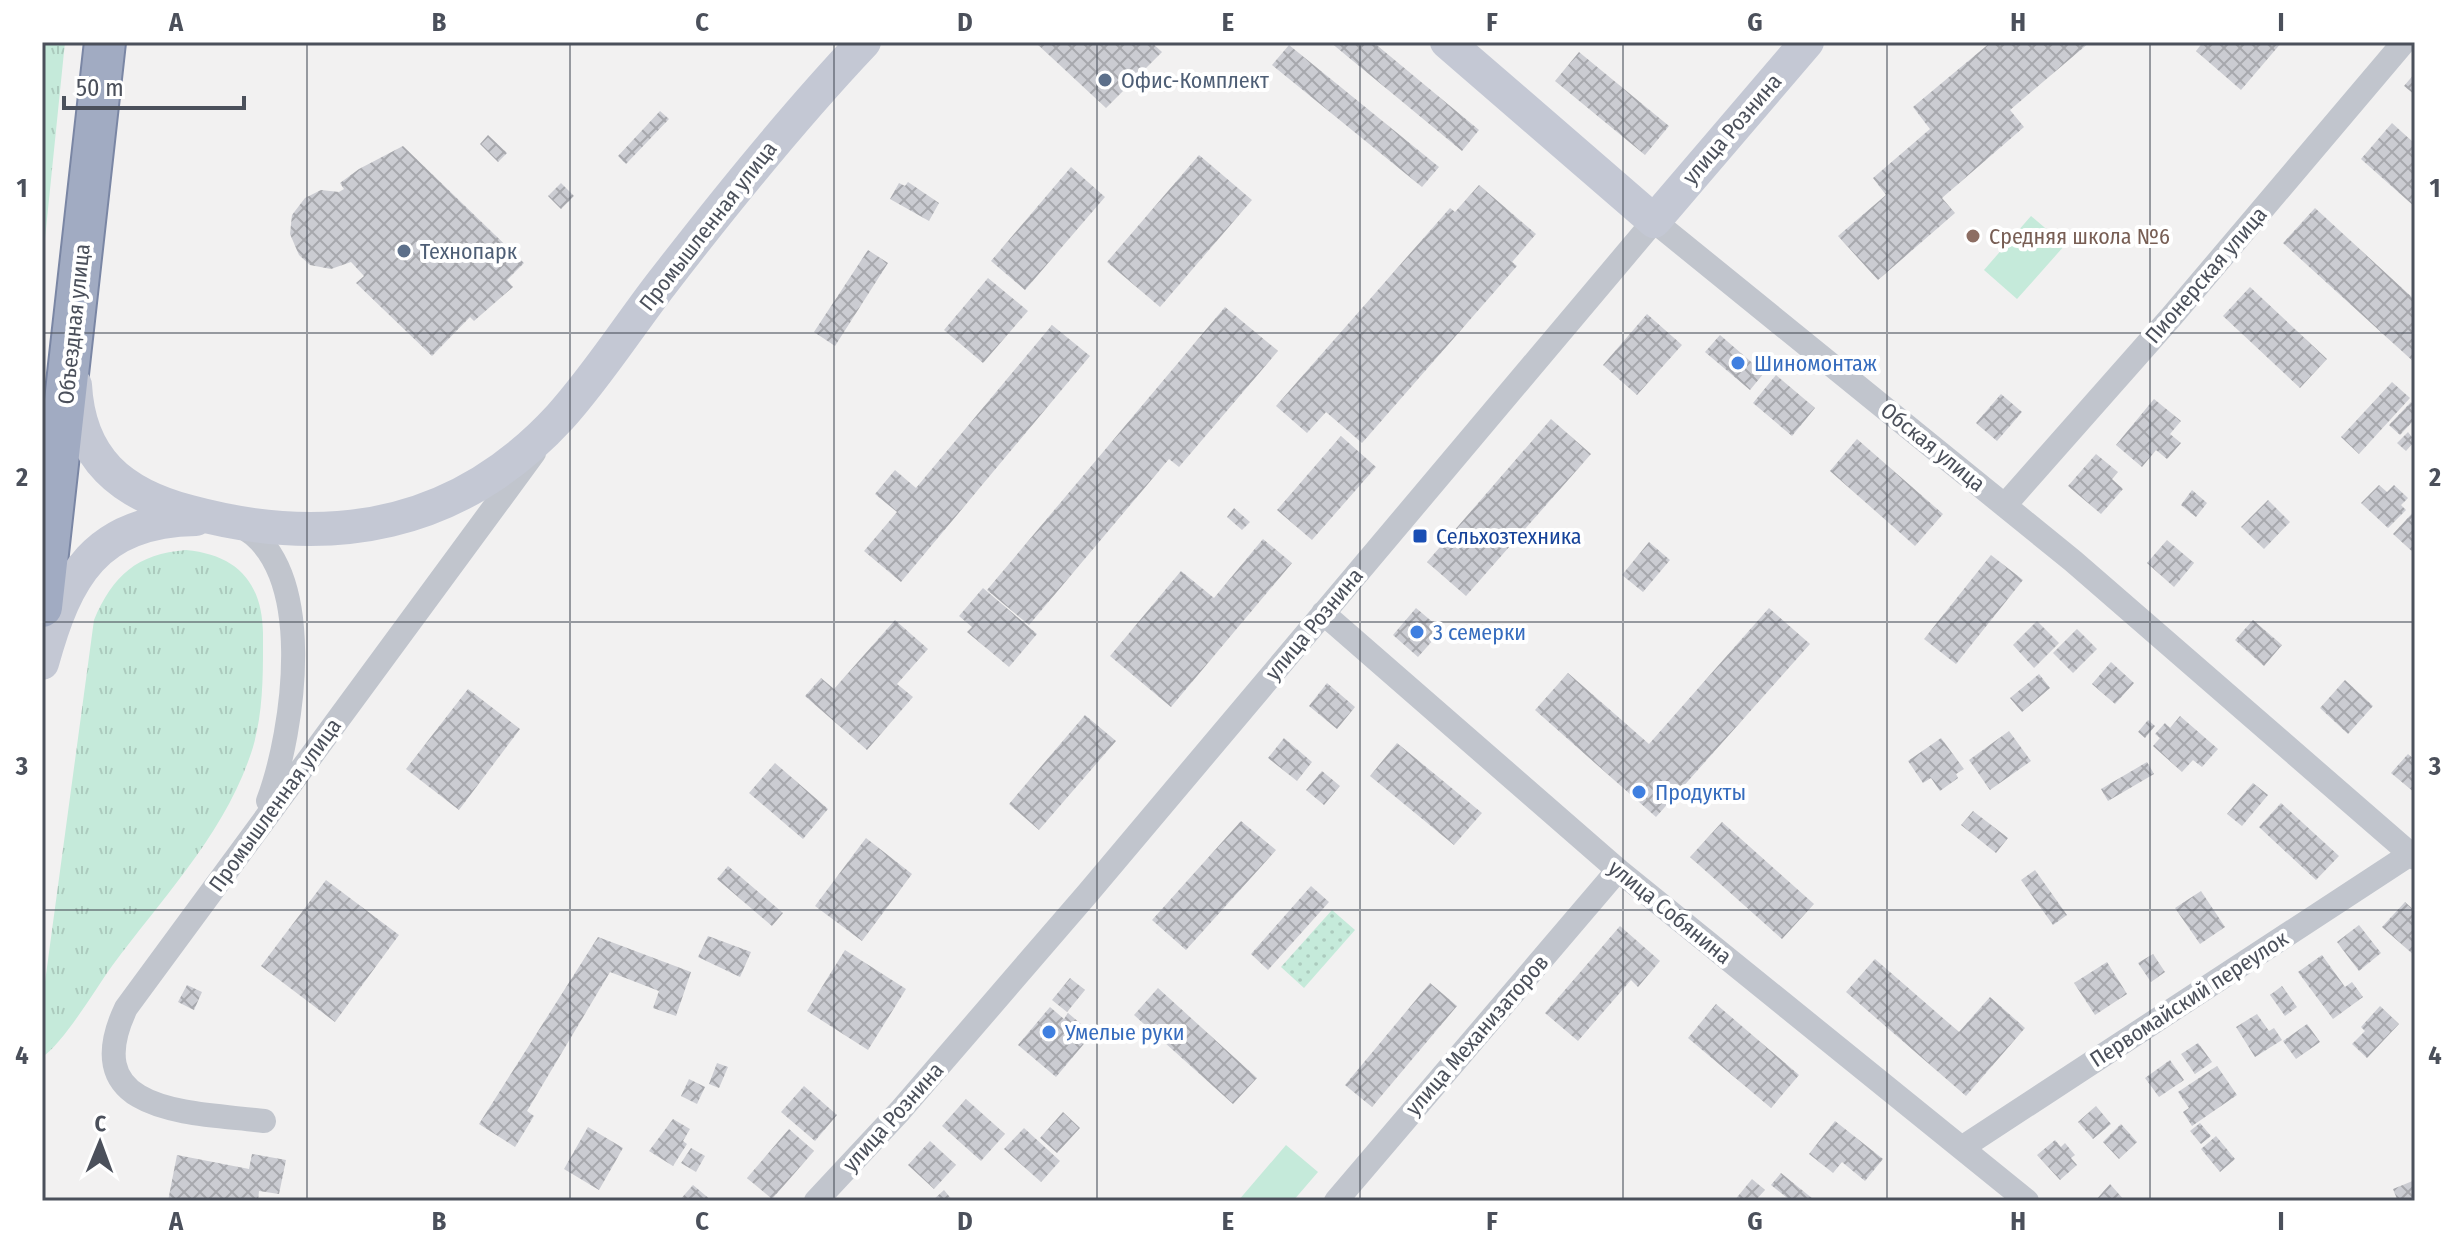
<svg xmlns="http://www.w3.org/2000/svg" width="2457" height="1243" font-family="'Fira Sans Condensed',sans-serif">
<defs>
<pattern id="grass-tufts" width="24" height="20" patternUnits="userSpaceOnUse" patternTransform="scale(2)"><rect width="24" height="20" fill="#c5eada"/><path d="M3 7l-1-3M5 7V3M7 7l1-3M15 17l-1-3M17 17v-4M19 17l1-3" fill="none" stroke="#abcabd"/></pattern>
<pattern id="park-dots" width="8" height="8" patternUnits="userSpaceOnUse" patternTransform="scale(2)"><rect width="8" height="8" fill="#c5eada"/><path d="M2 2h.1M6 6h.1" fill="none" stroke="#abcabd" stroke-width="1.8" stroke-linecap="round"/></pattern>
<pattern id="building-cross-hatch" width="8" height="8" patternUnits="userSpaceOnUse" patternTransform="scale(2)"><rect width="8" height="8" fill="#cbccd2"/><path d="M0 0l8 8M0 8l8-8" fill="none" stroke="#a7a8ad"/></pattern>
</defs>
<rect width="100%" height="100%" fill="#f2f1f1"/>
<path fill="url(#grass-tufts)" d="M42,42h23l-23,226z
M186,550c51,5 76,32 77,83 0,41 1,86 -14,126 -27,77 -89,142 -137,207 -16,22 -49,78 -70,91v-53l52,-384c19,-45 43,-66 92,-70z"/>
<path fill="url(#park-dots)" d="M1332,910l23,20 -51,58 -23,-21z"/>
<path fill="#c5eada" d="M2031,216l34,29 -48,54 -33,-29z
M1286,1145l32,27 -25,29h-55z"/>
<path fill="url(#building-cross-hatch)" d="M1035,42h116l11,10 -56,56z
M1330,42h43l106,88 -17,21z
M1991,42h99l-80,68 14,17 -82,71 13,15 -77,67 -40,-44 48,-41 -13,-17 57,-49 -17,-22z
M2203,42h79l-41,48 -45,-39z
M1289,45l150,122 -17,20 -150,-122z
M1579,52l90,74 -24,29 -90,-74z
M2415,73v22l-11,-9z
M660,111l9,8 -43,45 -8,-8z
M2392,123l23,21v63l-54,-48z
M488,135l19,18 -9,9 -18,-18z
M403,146l121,117 -17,17 6,7 -39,34 -4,-4 -38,39 -76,-73 8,-7 -13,-14 -20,7 -21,-4 -11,-10 -9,-21 2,-19 13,-17 16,-8 18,2 5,-3 -4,-6 19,-14z
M1199,155l53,45 -92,107 -53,-45z
M1071,167l34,30 -80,93 -34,-29z
M908,182l31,21 -10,18 -39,-22 9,-16 6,3z
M561,183l13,13 -13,13 -13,-13z
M1479,185l57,49 -24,28 5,4 -155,177 -36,-31 -19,21 -31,-27 174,-198 5,4z
M2315,208l100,92v63l-132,-120z
M868,250l20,13 -53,83 -21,-14z
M988,278l40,33 -45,52 -39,-33z
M2250,287l77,72 -27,29 -77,-72z
M1225,307l53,44 -99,116 -10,-8 -140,166 -42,-35z
M1647,314l35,31 -45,50 -34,-30z
M1052,325l38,31 -189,226 -37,-31 33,-39 -22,-18 20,-24 21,18z
M1720,335l44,38 -14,17 -45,-38z
M1776,375l39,33 -23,28 -39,-33z
M2392,382l18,16 -51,56 -18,-17z
M2001,394l21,18 -25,29 -21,-18z
M2154,399l27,22 -11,13 11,9 -14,16 -11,-9 -14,17 -26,-22z
M2411,402l4,4v13l-15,16 -11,-10z
M1551,419l40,35 -125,142 -39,-34z
M2408,432l7,9 -9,10 -9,-8z
M1341,436l35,31 -64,73 -35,-30z
M1857,439l86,75 -28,32 -85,-75z
M2096,454l22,18 -6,7 11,10 -22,25 -33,-28z
M2379,485l8,7 7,-7 14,13 -7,7 5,5 -18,18 -27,-25z
M2192,490l15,13 -11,14 -15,-12z
M2268,500l22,22 -26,27 -23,-22z
M1234,508l16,14 -8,8 -15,-13z
M2415,510v44l-22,-20z
M1263,539l29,24 -121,144 -61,-51 71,-85 33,27z
M2167,540l27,23 -20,24 -27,-24z
M1649,542l21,18 -27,32 -21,-17z
M1991,555l32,25 -67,84 -32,-25z
M983,588l54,46 -28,33 -42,-35 5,-5 -13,-11z
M1416,608l26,22 -24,27 -25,-22z
M1769,608l41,36 -154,173 -121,-107 33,-37 81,71z
M895,620l33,29 -31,35 16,13 -46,53 -62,-54 16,-18 13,11z
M2253,620l29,25 -18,21 -29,-26z
M2037,621l22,22 -25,25 -21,-23z
M2077,629l20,20 -24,24 -20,-20z
M2111,662l23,21 -19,21 -23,-20z
M2039,674l11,14 -28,24 -12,-14z
M2345,680l28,26 -25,28 -28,-26z
M1327,683l28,24 -18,22 -28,-23z
M468,689l52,40 -61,81 -53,-41z
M1085,715l31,26 -77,89 -30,-26z
M2180,716l38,33 -16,18 -9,-7 -11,12 -29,-26 7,-8 -5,-4 10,-11 5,5z
M2148,720l7,6 -10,12 -7,-6z
M2009,731l22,30 -41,29 -21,-30z
M1284,738l28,24 -15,19 -29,-23z
M1941,738l23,31 -8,5 2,4 -18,13 -9,-13 -8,5 -15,-22z
M1397,743l85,70 -28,32 -84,-69z
M2408,754l7,6v33l-24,-20z
M2147,762l7,12 -46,27 -7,-12z
M775,763l53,46 -25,30 -54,-46z
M1322,771l18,15 -16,19 -18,-15z
M2253,783l15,12 -26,31 -15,-12z
M2281,803l58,53 -23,24 -57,-53z
M1973,811l35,27 -12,15 -35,-28z
M1241,821l35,29 -90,100 -34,-30z
M1722,822l92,82 -32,35 -92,-82z
M866,838l46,36 -50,67 -47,-35z
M728,866l55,47 -11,13 -55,-47z
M2035,870l32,45 -14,10 -32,-45z
M326,880l73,55 -64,87 -74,-56z
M1311,886l18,16 -61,68 -17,-16z
M2201,891l24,36 -25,17 -25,-36z
M2405,902l10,9v45l-33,-29z
M2359,925l22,28 -22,18 -22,-29z
M1620,926l40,35 -22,26 -7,-7 -53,61 -33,-28z
M708,936l43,16 -11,25 -42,-20z
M598,937l93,35 -15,44 -23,-8 6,-17 -49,-19 -83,139 7,5 -19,31 -36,-23z
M845,950l61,39 -38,61 -61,-39z
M2153,954l12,18 -14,10 -13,-19z
M2322,955l23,32 7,-5 11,15 -30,22 -35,-47z
M1875,959l84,73 31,-35 35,31 -59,68 -120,-104z
M2107,962l20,32 -32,21 -21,-32z
M1070,978l15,12 -18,22 -15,-12z
M1430,983l27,23 -85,101 -27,-22z
M187,985l15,7 -8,18 -16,-8z
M2282,986l15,21 -12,9 -15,-21z
M1158,988l99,90 -24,26 -99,-89z
M1716,1004l83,71 -28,33 -83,-70z
M2380,1006l19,18 -32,34 -15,-14 13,-13 -4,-4z
M1050,1007l14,12 4,-6 13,11 -5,5 12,10 -32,38 -38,-32z
M2257,1014l12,17 5,-3 8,12 -27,17 -19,-30z
M2307,1024l13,18 -24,17 -13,-18z
M2198,1043l14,19 -17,12 -14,-20z
M2170,1060l14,20 -25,17 -14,-19z
M717,1063l11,4 -9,21 -10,-4z
M2217,1066l20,29 -45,31 -9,-14 6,-4 -11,-16z
M689,1079l16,8 -8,17 -16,-8z
M804,1086l33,29 -22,26 -34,-29z
M966,1099l39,35 -24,27 -39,-35z
M2096,1106l15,18 -18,15 -15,-17z
M1063,1112l17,16 -23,25 -17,-15z
M673,1119l17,10 -7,12 4,3 -14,22 -24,-15z
M1835,1121l48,38 -18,22 -23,-19 -9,11 -24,-19z
M2200,1123l11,13 -10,8 -11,-13z
M2121,1124l16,18 -18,17 -16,-17z
M588,1127l35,21 -24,42 -35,-21z
M1024,1128l36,33 -19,21 -37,-33z
M789,1129l25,22 -42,48 -25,-21z
M2216,1136l19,23 -15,13 -19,-23z
M2055,1140l6,7 4,-4 10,12 -4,3 6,7 -17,15 -23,-25z
M930,1141l26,24 -22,24 -26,-24z
M691,1148l14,8 -9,16 -15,-9z
M252,1154l34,6 -7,34 -20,-3 -1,10h-90l9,-46 72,14z
M1781,1173l32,26 -2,2h-20l-20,-16z
M1752,1179l13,11 -10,11h-21z
M2415,1180v21l-18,-2 -4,-10z
M2110,1184l15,17h-30z
M693,1185l19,16h-33z
M944,1190l9,11h-21z"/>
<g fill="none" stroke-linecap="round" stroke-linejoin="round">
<defs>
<path id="trunk" d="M42,607l63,-565"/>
</defs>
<use href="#trunk" stroke="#7a86a4" stroke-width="44"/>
<path stroke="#c1c5cd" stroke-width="24" d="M2005,505l167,-189 232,-274
M238,525c81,38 56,207 30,276
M1323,613l295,257 409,331
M264,1121c-70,-9 -189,-5 -138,-113l408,-555
M1963,1147l452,-296
M816,1201l84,-90 188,-218 566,-672 419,340 342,297
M1336,1201l282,-331"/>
<path stroke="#c4c8d4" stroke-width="34" d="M1447,42l207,179 153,-179
M75,385c4,74 46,109 115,127 141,38 269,15 370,-95 37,-41 68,-90 102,-134 64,-83 130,-165 202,-241
M42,663c24,-87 53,-142 154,-144"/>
<use href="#trunk" stroke="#a1abc2" stroke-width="40"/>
</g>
<path fill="none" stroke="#4b505b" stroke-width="2" stroke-opacity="0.55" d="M307,42v1159M570,42v1159M834,42v1159M1097,42v1159M1360,42v1159M1623,42v1159M1887,42v1159M2150,42v1159M42,333h2373M42,622h2373M42,910h2373"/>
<g fill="#5c6f8a" stroke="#fff" stroke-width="3">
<circle cx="1105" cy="80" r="8"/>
<circle cx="404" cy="251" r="8"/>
</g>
<circle fill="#8d6e63" stroke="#fff" stroke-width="3" cx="1973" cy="236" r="8"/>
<g fill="#3f7fe0" stroke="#fff" stroke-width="3">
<circle cx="1738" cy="363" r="8"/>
<circle cx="1417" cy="632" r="8"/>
<circle cx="1639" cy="792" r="8"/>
<circle cx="1049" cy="1032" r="8"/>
</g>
<rect fill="#1a4fb4" stroke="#fff" stroke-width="3" x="1412" y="528" width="16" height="16" rx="4"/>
<g text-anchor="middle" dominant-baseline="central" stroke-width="8" stroke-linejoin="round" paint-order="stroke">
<g font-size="22" fill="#4e5e75" stroke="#fff" text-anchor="start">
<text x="1121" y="80">Офис-Комплект</text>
<text x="420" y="251">Технопарк</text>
</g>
<g font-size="22" fill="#4b505b" stroke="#fff">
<text transform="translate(1732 129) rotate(-49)">улица Рознина</text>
<text transform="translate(708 226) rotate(-52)">Промышленная улица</text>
<text transform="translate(2206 275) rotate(-49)">Пионерская улица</text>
<text transform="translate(74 324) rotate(-84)">Объездная улица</text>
<text transform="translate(1933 447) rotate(39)">Обская улица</text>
<text transform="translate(1314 624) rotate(-50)">улица Рознина</text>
<text transform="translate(275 805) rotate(-54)">Промышленная улица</text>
<text transform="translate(1670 912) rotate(39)">улица Собянина</text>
<text transform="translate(2189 999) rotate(-33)">Первомайский переулок</text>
<text transform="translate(1477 1035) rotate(-49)">улица Механизаторов</text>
<text transform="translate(893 1117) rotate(-48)">улица Рознина</text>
</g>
<g font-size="22" fill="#785e54" stroke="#fff" text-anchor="start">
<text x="1989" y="236">Средняя школа №6</text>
</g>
<g font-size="22" fill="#366cbe" stroke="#fff" text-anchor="start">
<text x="1754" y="363">Шиномонтаж</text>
<text x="1433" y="632">3 семерки</text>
<text x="1655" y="792">Продукты</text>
<text x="1065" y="1032">Умелые руки</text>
</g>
<g font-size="22" fill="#164399" stroke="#fff" text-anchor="start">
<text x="1436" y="536">Сельхозтехника</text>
</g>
</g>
<rect width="2457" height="1243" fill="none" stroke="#ffffff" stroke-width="88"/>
<g transform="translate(100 1143) rotate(1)" stroke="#ffffff" stroke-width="6" paint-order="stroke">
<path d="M0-6L14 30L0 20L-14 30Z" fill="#4b505b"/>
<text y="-12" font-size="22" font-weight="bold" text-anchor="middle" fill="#4b505b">С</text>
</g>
<path d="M64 96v12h180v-12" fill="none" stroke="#4b505b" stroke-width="4"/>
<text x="76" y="96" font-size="24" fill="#4b505b" stroke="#ffffff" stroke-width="6" paint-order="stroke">50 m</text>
<rect x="44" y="44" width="2369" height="1155" fill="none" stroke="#4b505b" stroke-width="3"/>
<g font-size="26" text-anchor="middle" font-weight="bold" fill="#4b505b">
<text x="176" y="31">A</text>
<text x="439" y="31">B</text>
<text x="702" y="31">C</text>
<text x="965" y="31">D</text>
<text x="1228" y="31">E</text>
<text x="1492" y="31">F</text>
<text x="1755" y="31">G</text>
<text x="2018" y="31">H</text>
<text x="2281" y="31">I</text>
<text x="22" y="197">1</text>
<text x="2435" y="197">1</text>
<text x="22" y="486">2</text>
<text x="2435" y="486">2</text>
<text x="22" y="775">3</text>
<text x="2435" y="775">3</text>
<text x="22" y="1064">4</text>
<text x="2435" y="1064">4</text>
<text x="176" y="1230">A</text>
<text x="439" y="1230">B</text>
<text x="702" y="1230">C</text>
<text x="965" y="1230">D</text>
<text x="1228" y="1230">E</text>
<text x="1492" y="1230">F</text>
<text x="1755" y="1230">G</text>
<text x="2018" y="1230">H</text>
<text x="2281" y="1230">I</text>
</g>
</svg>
